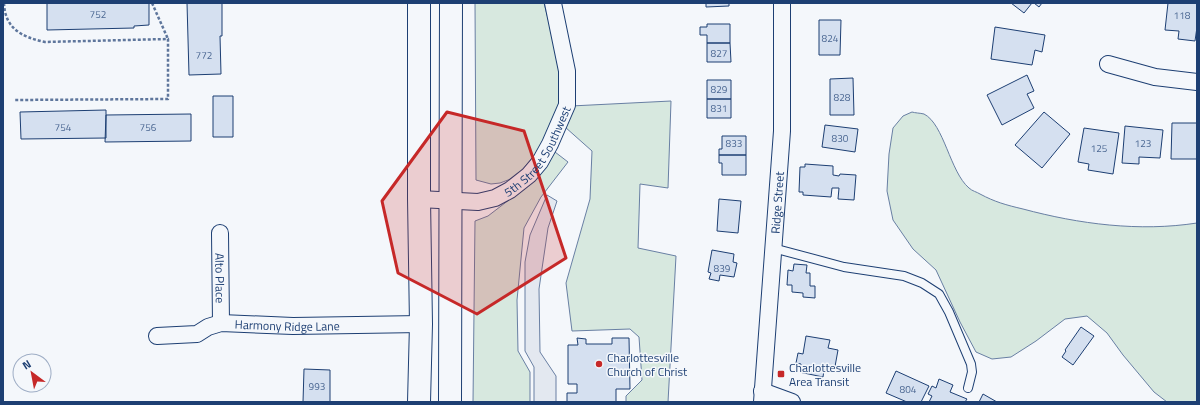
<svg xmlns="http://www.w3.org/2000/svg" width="1200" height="405" font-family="'Titillium Web',sans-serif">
<rect width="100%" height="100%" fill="#f4f7fb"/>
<path fill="#d7e8df" stroke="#687fa3" d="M475,3h69l18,70 1,24 -20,48 -27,32 -16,6 -9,1 -15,-4z
M671,101l-3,87 -28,-4 -2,64 38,8 -8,146h-42v-6l16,-16 -3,-43 -9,-8 -58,2 -6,-48 24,-84 2,-48 -27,-24 6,-21z
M912,112c3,1 8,1 12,2 20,10 26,58 45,74 3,3 8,4 11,6 15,8 26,11 43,15 56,15 116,23 174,14v179h-30l-13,-10 -31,-37 -16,-22 -20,-17 -22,3 -29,22 -25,16 -19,2 -16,-7 -16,-30 -24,-52 -23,-21 -20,-29 -6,-29 2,-37 4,-26 10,-12z
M555,152l13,10 -27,35 -17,31 -7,72 1,51 12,21v30h-57l2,-181 13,-5 43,-33z"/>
<path fill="#e3e8f0" stroke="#687fa3" d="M547,195l10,6 -9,27 -9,61 1,63 16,24v26h-22v-35l-9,-16v-89l5,-27z"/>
<path fill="#d5e0f0" stroke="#1d3f73" d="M47,3h102v22l-15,1v2l-87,2z
M187,3h35v33h-2l1,38 -32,1z
M706,3h23v3l-23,1z
M1011,3h21l-8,10z
M1034,3h8l-3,4z
M1168,3h29v24l-2,14 -17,-2 1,-8 -14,-1z
M819,20h22l-1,35h-21z
M707,24h23v19h-23v-8h-7v-8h7z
M995,27l50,8 -3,17 -7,-2 -3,15 -41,-6z
M707,43h23l1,19h-24z
M1027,75l7,16 -7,3 7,14 -32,17 -15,-30z
M853,78l1,37h-24v-36z
M707,80h24v19h-24z
M213,96h20v41h-20z
M707,99h24v19h-24z
M106,110v28l-85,1 -1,-27z
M1044,112l26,22 -28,34 -27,-23z
M191,114v27l-86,1 1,-27z
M1172,123h25v36h-26z
M825,125l33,4 -3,23 -33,-5z
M1125,126l38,4 -3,28 -21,-1v7l-17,-1z
M1084,128l35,5 -6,41 -25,-4 1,-6 -11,-2z
M722,136h24v19h-27v-6h3z
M719,155h27v20h-24v-12h-3z
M805,164l28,2v9l6,1 1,-2 16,1 -2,25 -16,-1 1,-11h-7l-1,9 -28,-2v-3h-4l1,-25h5z
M719,199l22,2 -3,32 -21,-2z
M712,250l22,4 -1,8 4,1 -3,14 -14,-2 -1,6 -10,-2 2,-6 -3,-1z
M794,264l13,1 -1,8h4v13h5v12l-12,-1v-4l-11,-1v-7h-5l1,-15 5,1z
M1081,327l13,9 -21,29 -11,-8 4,-6 -1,-1z
M806,336l24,4 -2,8 10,2 -4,22 -10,-2 -1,7 -24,-5 2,-8 -5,-1 2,-10 5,1z
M577,338l9,1v5h26v-6h17l1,51h-14v13h-49v-9h10v-9h-9v-39h10z
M304,369l26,1v32h-27z
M896,371l33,15 -8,16h-14l-21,-9z
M939,379l14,6 -3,7 17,7 -2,3h-36l3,-6 -4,-2 4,-8 4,2z
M983,394l14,8h-18z"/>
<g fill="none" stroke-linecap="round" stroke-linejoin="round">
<defs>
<path id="lane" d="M773,248l71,19 60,9 18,7 17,11 10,18 22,52 1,8 -4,16"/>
<g id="street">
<path d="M1108,64l47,13 42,5"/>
<path id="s1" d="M419,199l59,3 17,-4 15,-8 19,-15 11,-13 10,-18 17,-39v-34l-14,-68"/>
<path id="s2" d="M220,233l1,90"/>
<path id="s3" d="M157,336l40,-2 11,-7 13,-4 72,3 128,-2"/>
<path d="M762,391l30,11"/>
<path id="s4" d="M762,402l20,-271v-128"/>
</g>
<path id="secondary" d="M419,3v196l2,125 -2,78
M450,402l1,-399"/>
</defs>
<use href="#lane" stroke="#1d3f73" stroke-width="10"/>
<use href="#street" stroke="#1d3f73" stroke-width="18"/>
<use href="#secondary" stroke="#1d3f73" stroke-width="24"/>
<path stroke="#5e769c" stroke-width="2.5" stroke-dasharray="3 2" stroke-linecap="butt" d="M4,3c1,26 18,34 41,39l123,-3v60l-153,1
M152,3l16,36"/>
<use href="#lane" stroke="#f4f7fb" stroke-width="8"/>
<use href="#street" stroke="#f4f7fb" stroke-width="16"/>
<use href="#secondary" stroke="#f4f7fb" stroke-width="22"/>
</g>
<path fill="#c62828" fill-opacity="0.2" stroke="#c62828" stroke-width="3" stroke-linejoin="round" d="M447,112l77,19 42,127 -89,56 -79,-41 -16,-72z"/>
<g fill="#c62828" stroke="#f4f7fb" stroke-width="1.5">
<circle cx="599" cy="364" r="4"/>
<rect x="777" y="370" width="8" height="8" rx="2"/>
</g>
<g text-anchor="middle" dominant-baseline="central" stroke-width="3" stroke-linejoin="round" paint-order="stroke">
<g font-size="10" fill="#4b6792">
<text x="98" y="14">752</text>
<text x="1182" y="15">118</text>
<text x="830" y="38">824</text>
<text x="719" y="53">827</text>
<text x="204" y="55">772</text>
<text x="719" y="89">829</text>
<text x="842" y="97">828</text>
<text x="719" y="108">831</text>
<text x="63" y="127">754</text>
<text x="148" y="127">756</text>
<text x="840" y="138">830</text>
<text x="734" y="143">833</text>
<text x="1143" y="143">123</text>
<text x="1099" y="148">125</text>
<text x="722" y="268">839</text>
<text x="317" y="386">993</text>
<text x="908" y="389">804</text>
</g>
<g font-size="12" fill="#1d3f73" stroke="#f4f7fb">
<text stroke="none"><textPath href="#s1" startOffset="142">5th Street Southwest</textPath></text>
<text stroke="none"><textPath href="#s4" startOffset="200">Ridge Street</textPath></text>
<text stroke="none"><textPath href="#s2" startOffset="45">Alto Place</textPath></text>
<text stroke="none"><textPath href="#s3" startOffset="133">Harmony Ridge Lane</textPath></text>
</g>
<g font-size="12" fill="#1d3f73" stroke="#f4f7fb" text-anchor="start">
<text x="607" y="357">Charlottesville<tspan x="607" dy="14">Church of Christ</tspan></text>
<text x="789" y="367">Charlottesville<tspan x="789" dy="14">Area Transit</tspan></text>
</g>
</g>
<rect width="1200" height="405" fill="none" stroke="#1d3f73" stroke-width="8"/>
<g transform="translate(32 373) rotate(328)"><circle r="19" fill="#f4f7fb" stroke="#9eadc5"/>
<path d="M0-3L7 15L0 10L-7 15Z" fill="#c62828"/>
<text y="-6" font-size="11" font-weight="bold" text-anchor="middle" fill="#1d3f73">N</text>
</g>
</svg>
